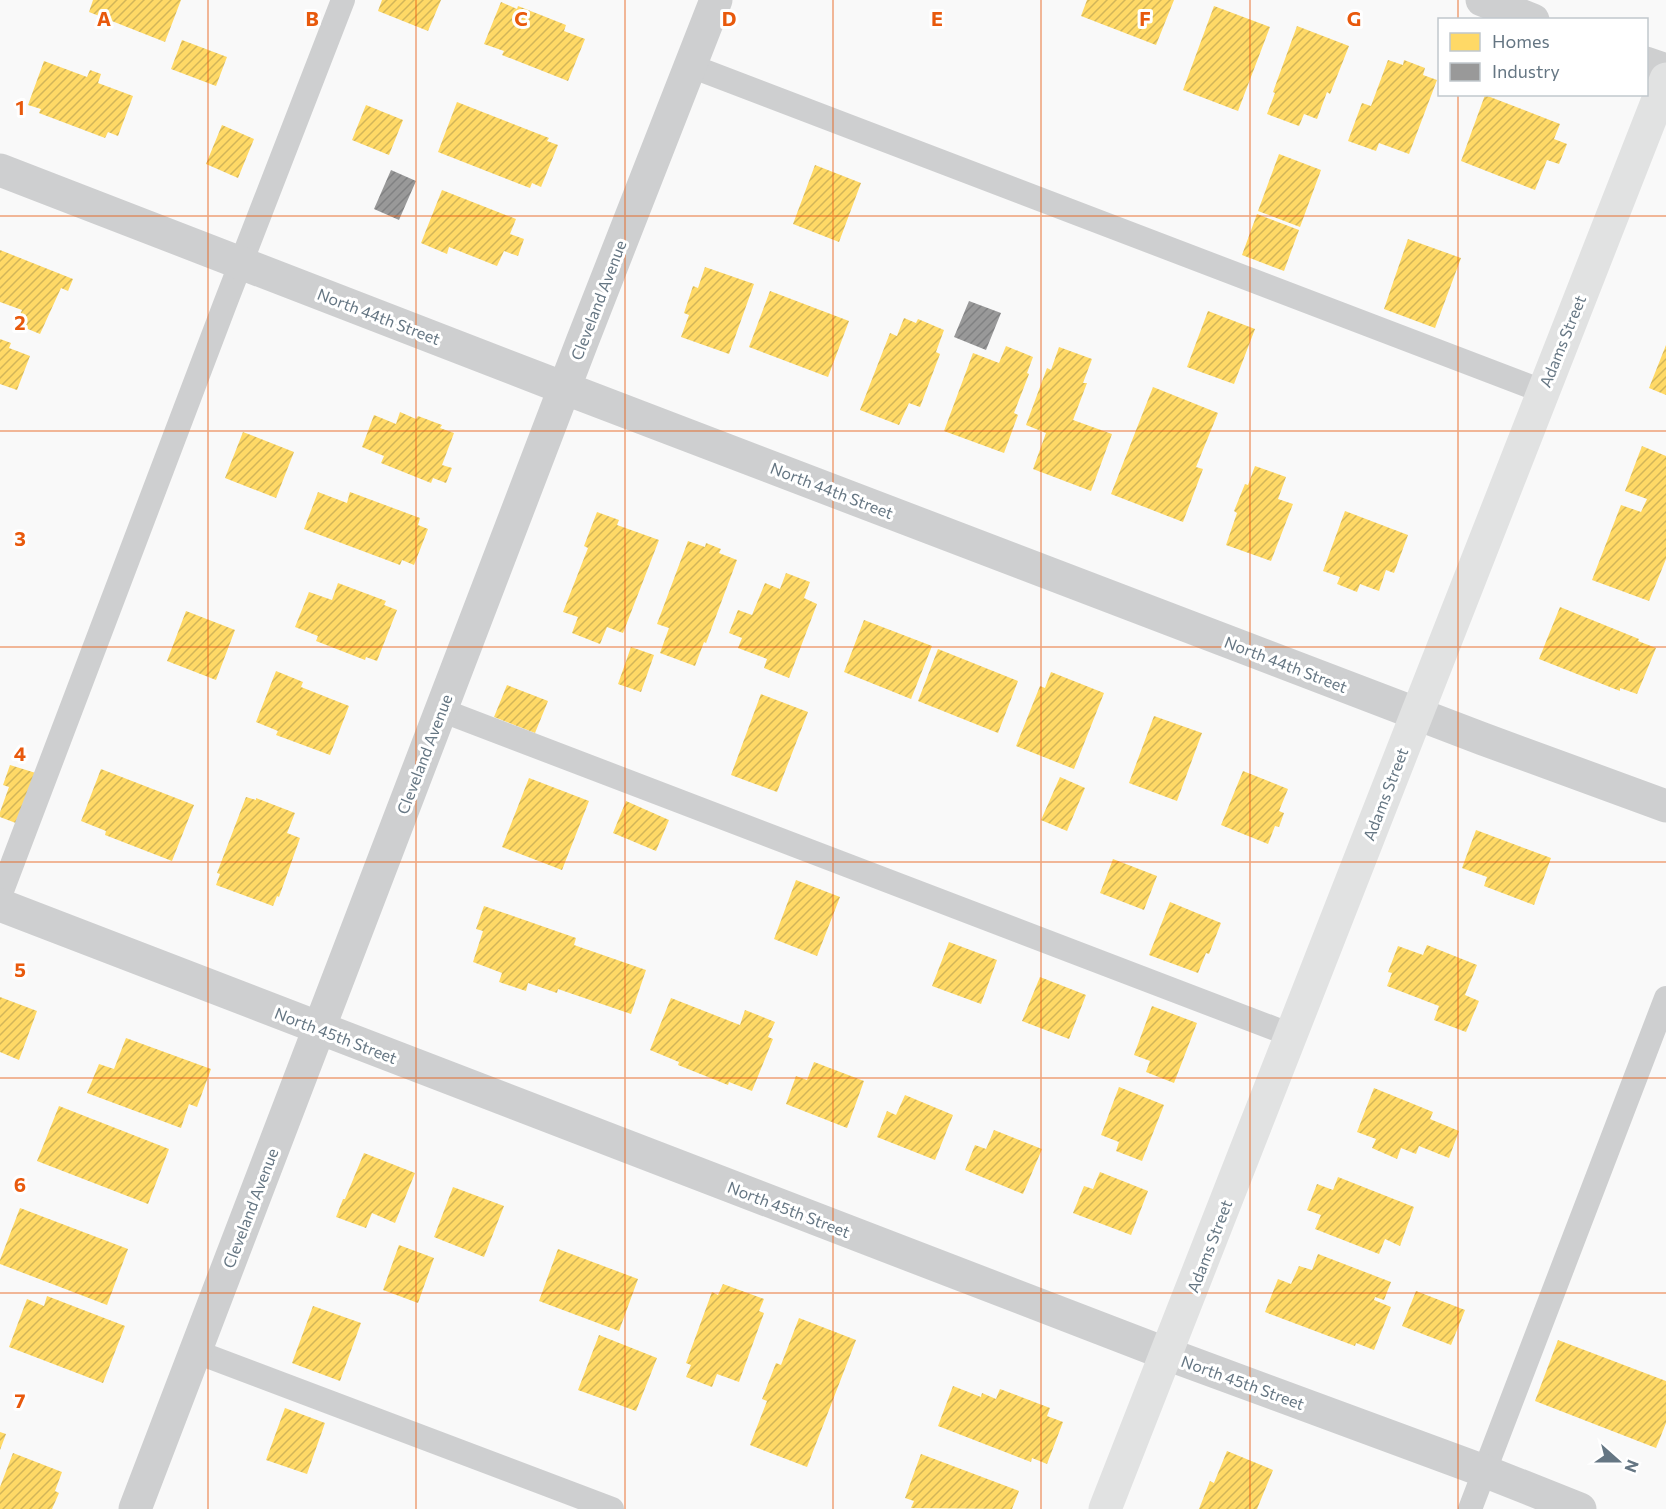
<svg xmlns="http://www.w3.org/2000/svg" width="1666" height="1509" font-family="Commissioner,sans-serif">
<defs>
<pattern id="homes-hatch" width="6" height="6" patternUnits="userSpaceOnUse" patternTransform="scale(1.5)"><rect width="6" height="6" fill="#ffd966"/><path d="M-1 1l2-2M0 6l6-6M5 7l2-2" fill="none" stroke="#d2b559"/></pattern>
<pattern id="industry-hatch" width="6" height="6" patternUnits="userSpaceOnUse" patternTransform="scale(1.5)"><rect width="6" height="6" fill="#999"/><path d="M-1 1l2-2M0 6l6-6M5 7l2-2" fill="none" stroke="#808182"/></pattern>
</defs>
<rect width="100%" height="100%" fill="#f9f9f9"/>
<path fill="url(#homes-hatch)" d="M93,0h88l-16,42 -76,-30z
M382,0h59l-13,31 -50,-20z
M1087,0h87l-18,45 -75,-29z
M501,2l16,7 1,-3 48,19 -2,6 21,8 -17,42 -66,-26 2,-4 -20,-7z
M1214,6l56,21 -32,84 -55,-21z
M1297,26l52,20 -19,48 -3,-2 -10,27 -13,-5 -5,12 -32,-12 8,-21 -2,-1z
M182,40l45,17 -11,29 -45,-17z
M1388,60l15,5 1,-5 21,8 -2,7 14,5 -28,74 -30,-11 -3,8 -28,-10 14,-38 9,3z
M44,61l43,16 3,-7 11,4 -3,9 35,13 -15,40 -10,-4 -3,6 -66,-25 2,-4 -13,-4z
M1485,95l75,29 -6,15 13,5 -8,20 -12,-4 -12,30 -74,-29z
M457,102l92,36 -2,3 11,4 -17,42 -9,-4 -2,5 -92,-36z
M366,105l37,15 -14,35 -37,-15z
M222,125l32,14 -16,39 -32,-14z
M1279,154l42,16 -21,57 -42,-16z
M815,165l46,18 -22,59 -46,-18z
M442,190l74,29 -6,15 14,5 -6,17 -14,-5 -7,15 -48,-19 -2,7 -26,-11z
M1257,214l42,16 -15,41 -42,-16z
M1408,239l53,19 -26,70 -51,-19z
M0,250l73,29 -5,12 -7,-3 -21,46 -24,-10 6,-14 -22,-8z
M705,267l49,17 -25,70 -48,-17 8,-22 -5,-2 9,-27 5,2z
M770,291l79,30 -21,56 -79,-30z
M1208,311l47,18 -21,55 -47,-17z
M904,318l12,5 2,-4 26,11 -8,22 4,2 -20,53 -11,-4 -10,22 -39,-15 30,-77 7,3z
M0,339l11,4 -2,5 21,8 -13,34 -17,-6z
M1666,345v50l-17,-7z
M1006,346l27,11 -6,16 2,1 -15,39 4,2 -14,38 -60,-22 29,-78 26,10z
M1059,347l33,12 -9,24h4l-14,37 39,14 -21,57 -58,-22 13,-36 -20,-8 21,-57 4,2z
M1153,387l65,26 -22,54 7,2 -20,53 -72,-28z
M400,412l16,7 2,-3 24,9 -2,3 14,5 -12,32 10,3 -6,15 -13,-5 -2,5 -50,-20 3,-7 -22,-9 12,-32 22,9z
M243,432l51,20 -18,46 -51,-20z
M1642,446l24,10v103l-17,42 -57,-21 29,-75 20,7 6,-13 -22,-8z
M1255,466l31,11 -8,22 15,5 -22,57 -45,-16 11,-32 -3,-2 11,-27 3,1z
M318,492l29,11 3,-11 70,26 -2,7 10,4 -14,36 -12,-5 -2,5 -96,-36z
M1345,511l63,24 -14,38 -8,-3 -7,21 -19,-7 -3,8 -20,-8 3,-7 -17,-6z
M597,512l22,8 -2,5 42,15 -36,93 -16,-6 -7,17 -28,-11 6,-16 -15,-5 25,-64 -4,-2z
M688,541l17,6 1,-4 15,6 -2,4 18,7 -31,83 -2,-1 -9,24 -35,-13 9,-25 -12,-4z
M786,573l24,9 -6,16 13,6 -28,74 -25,-10 3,-9 -29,-11 4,-10 -13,-5 9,-23 14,5 13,-32 15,6z
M338,583l48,18 -2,4 13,5 -20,51 -11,-4 -1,3 -49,-19 2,-5 -23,-9 14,-35 23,8z
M1560,607l79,32 -1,2 18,7 -19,46 -17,-6v3l-81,-32z
M186,611l49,19 -19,50 -49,-19z
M864,620l68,26 -21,53 -67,-27z
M631,647l23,8 -13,37 -23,-8z
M938,649l80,32 -20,52 -80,-32z
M276,671l27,11 -2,5 48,19 -19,49 -54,-20 2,-4 -22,-9z
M1051,672l53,21 -30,76 -58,-23 24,-60 5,2z
M507,685l41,16 -13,32 -41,-16z
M761,694l47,18 -31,80 -46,-17z
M1154,716l48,17 -25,68 -48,-18z
M10,765l29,9 -18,51 -21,-8v-5l9,-25 -6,-2z
M101,769l93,36 -22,56 -67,-26 1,-4 -25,-10z
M1243,771l45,18 -9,22 5,2 -5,14 -4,-1 -7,18 -47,-19z
M1060,777l25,11 -18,43 -26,-11z
M529,778l60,23 -27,69 -60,-23z
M246,797l10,3v-2l39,15 -8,20 13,5 -21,59 -2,-1 -4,10 -57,-21 4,-11 -3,-1z
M626,801l43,19 -13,31 -43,-18z
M1476,830l75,28 -17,47 -50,-19 3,-9 -25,-9z
M1113,859l44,17 -13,34 -44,-17z
M796,880l44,17 -23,59 -43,-17z
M1170,902l51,21 -12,31 -3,-1 -8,20 -49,-18z
M484,906l92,32 -2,7 72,25 -15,44 -73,-25 -1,4 -29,-10 -2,8 -27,-9 3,-9 -29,-11 10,-31 -7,-2z
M949,942l48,18 -16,44 -49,-18z
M1427,945l50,20 -12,30 14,6 -13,31 -32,-12 5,-14 -52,-20 5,-13 -4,-1 10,-26 25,9z
M1040,977l46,18 -17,44 -47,-18z
M0,997l37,14 -18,49 -19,-8z
M671,998l69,27 5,-15 30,12 -7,15 5,2 -21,52 -23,-9 -1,3 -50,-20 1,-3 -29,-12z
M1152,1006l45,17 -23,60 -28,-11 4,-11 -16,-6z
M126,1038l85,31 -14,38 -8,-3 -8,24 -94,-35 12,-29 15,5z
M814,1062l50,19 -17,47 -61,-24 10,-28 11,4z
M1119,1087l45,18 -22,56 -26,-10 3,-9 -18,-7z
M1374,1088l59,24 -3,7 29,12 -10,27 -30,-12 -3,8 -15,-6 -4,11 -25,-11 4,-9 -19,-7z
M905,1095l48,20 -18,45 -58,-23 10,-26 9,4z
M59,1106l110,43 -21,55 -111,-43z
M994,1130l48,19 -19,45 -58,-24 10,-25 11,4z
M364,1153l51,20 -20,50 -23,-10 -6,15 -30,-11 7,-18h2z
M1100,1172l48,19 -17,44 -58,-22 11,-27 9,3z
M1338,1177l76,30 -14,39 -15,-7 -6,15 -64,-25 6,-14 -14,-5 10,-26 16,6z
M453,1187l51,19 -20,51 -50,-20z
M20,1208l108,41 -21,56 -107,-41v-4z
M399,1245l35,13 -16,45 -35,-13z
M558,1249l80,30 -19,52 -80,-30z
M1318,1254l73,28 -7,18 -9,-3 -1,3 17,7 -17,43 -18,-7 -1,3 -90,-34 13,-33 13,5 8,-18 13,4z
M723,1284l41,15 -5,12 5,2 -25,69 -22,-8 -5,13 -26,-10 5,-12 -5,-2 26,-71 6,3z
M1416,1291l49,19 -14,35 -49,-19z
M47,1296l78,30 -22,57 -94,-36 18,-48 17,7z
M313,1306l48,17 -21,58 -48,-18z
M799,1318l57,22 -49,127 -57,-22 17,-44 -5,-2 14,-36 5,2z
M599,1335l58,23 -21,53 -58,-21z
M1558,1340l108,41v42l-10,25 -121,-47z
M953,1386l28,11 1,-4 14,6 4,-10 50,19 -3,8 16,6 -16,42 -15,-6 -1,4 -93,-36z
M285,1408l40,15 -18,51 -41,-14z
M0,1432l6,2 -6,16z
M1227,1451l46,19 -16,39h-58l11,-28 4,2z
M13,1453l49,19 -7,19 4,2 -7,16h-52v-22z
M921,1454l98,37 -7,18 -101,-1 3,-7 -9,-3z"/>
<path fill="url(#industry-hatch)" d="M391,170l25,11 -17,39 -25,-11z
M969,301l32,12 -15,37 -32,-13z"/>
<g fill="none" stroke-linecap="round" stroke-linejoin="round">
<path stroke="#cecfd0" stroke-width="24" d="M691,66l851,325
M441,710l850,325
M0,896l225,-592 118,-304
M194,1351l418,158
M1470,1509l196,-511"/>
<path stroke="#cecfd0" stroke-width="33" d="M1482,0l51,20
M1646,63l20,7
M0,170l564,218 919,351 183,67
M0,905l1167,449 317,117 96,38
M135,1509l447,-1167 134,-342"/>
<path stroke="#e1e2e2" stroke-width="33" d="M1105,1509l561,-1430"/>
</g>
<path fill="none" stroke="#e8590c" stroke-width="1.5" stroke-opacity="0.55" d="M208,0v1509M416,0v1509M625,0v1509M833,0v1509M1041,0v1509M1250,0v1509M1458,0v20M1458,94v1415M0,216h1666M0,431h1666M0,647h1666M0,862h1666M0,1078h1666M0,1293h1666"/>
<g text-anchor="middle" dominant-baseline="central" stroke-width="6" stroke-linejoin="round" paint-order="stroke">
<g font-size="16" fill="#657683" stroke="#fff">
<text transform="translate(598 300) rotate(-69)">Cleveland Avenue</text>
<text transform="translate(379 316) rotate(21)">North 44th Street</text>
<text transform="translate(1562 341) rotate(-68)">Adams Street</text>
<text transform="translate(832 490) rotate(21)">North 44th Street</text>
<text transform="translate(1286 664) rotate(21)">North 44th Street</text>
<text transform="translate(424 754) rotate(-69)">Cleveland Avenue</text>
<text transform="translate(1385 794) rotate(-69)">Adams Street</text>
<text transform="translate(336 1035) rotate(21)">North 45th Street</text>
<text transform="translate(250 1208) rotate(-69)">Cleveland Avenue</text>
<text transform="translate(789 1209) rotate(21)">North 45th Street</text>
<text transform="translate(1209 1246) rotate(-69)">Adams Street</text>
<text transform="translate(1243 1382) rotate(20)">North 45th Street</text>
</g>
</g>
<g font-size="20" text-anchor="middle" font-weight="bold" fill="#e8590c" stroke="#fff" stroke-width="6" stroke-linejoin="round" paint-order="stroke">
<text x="104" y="26">A</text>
<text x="312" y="26">B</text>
<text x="521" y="26">C</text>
<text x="729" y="26">D</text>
<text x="937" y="26">E</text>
<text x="1145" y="26">F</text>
<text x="1354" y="26">G</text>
<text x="20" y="115">1</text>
<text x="20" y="330">2</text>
<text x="20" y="546">3</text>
<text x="20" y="761">4</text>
<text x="20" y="977">5</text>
<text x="20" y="1192">6</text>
<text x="20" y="1408">7</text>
</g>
<rect x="1438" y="18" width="210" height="78" fill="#ffffff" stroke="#c1c8cd" stroke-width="1.5"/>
<rect x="1450" y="33" width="30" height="18" fill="#ffd966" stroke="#c1c8cd" stroke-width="1.5"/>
<text x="1492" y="48" font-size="18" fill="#657683">Homes</text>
<rect x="1450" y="63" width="30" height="18" fill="#999999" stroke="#c1c8cd" stroke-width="1.5"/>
<text x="1492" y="78" font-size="18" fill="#657683">Industry</text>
<g transform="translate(1618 1461) rotate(111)" stroke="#ffffff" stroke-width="4.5" paint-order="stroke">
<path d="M0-4.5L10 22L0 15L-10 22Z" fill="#657683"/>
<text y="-9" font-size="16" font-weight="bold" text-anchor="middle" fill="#657683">N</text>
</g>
</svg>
